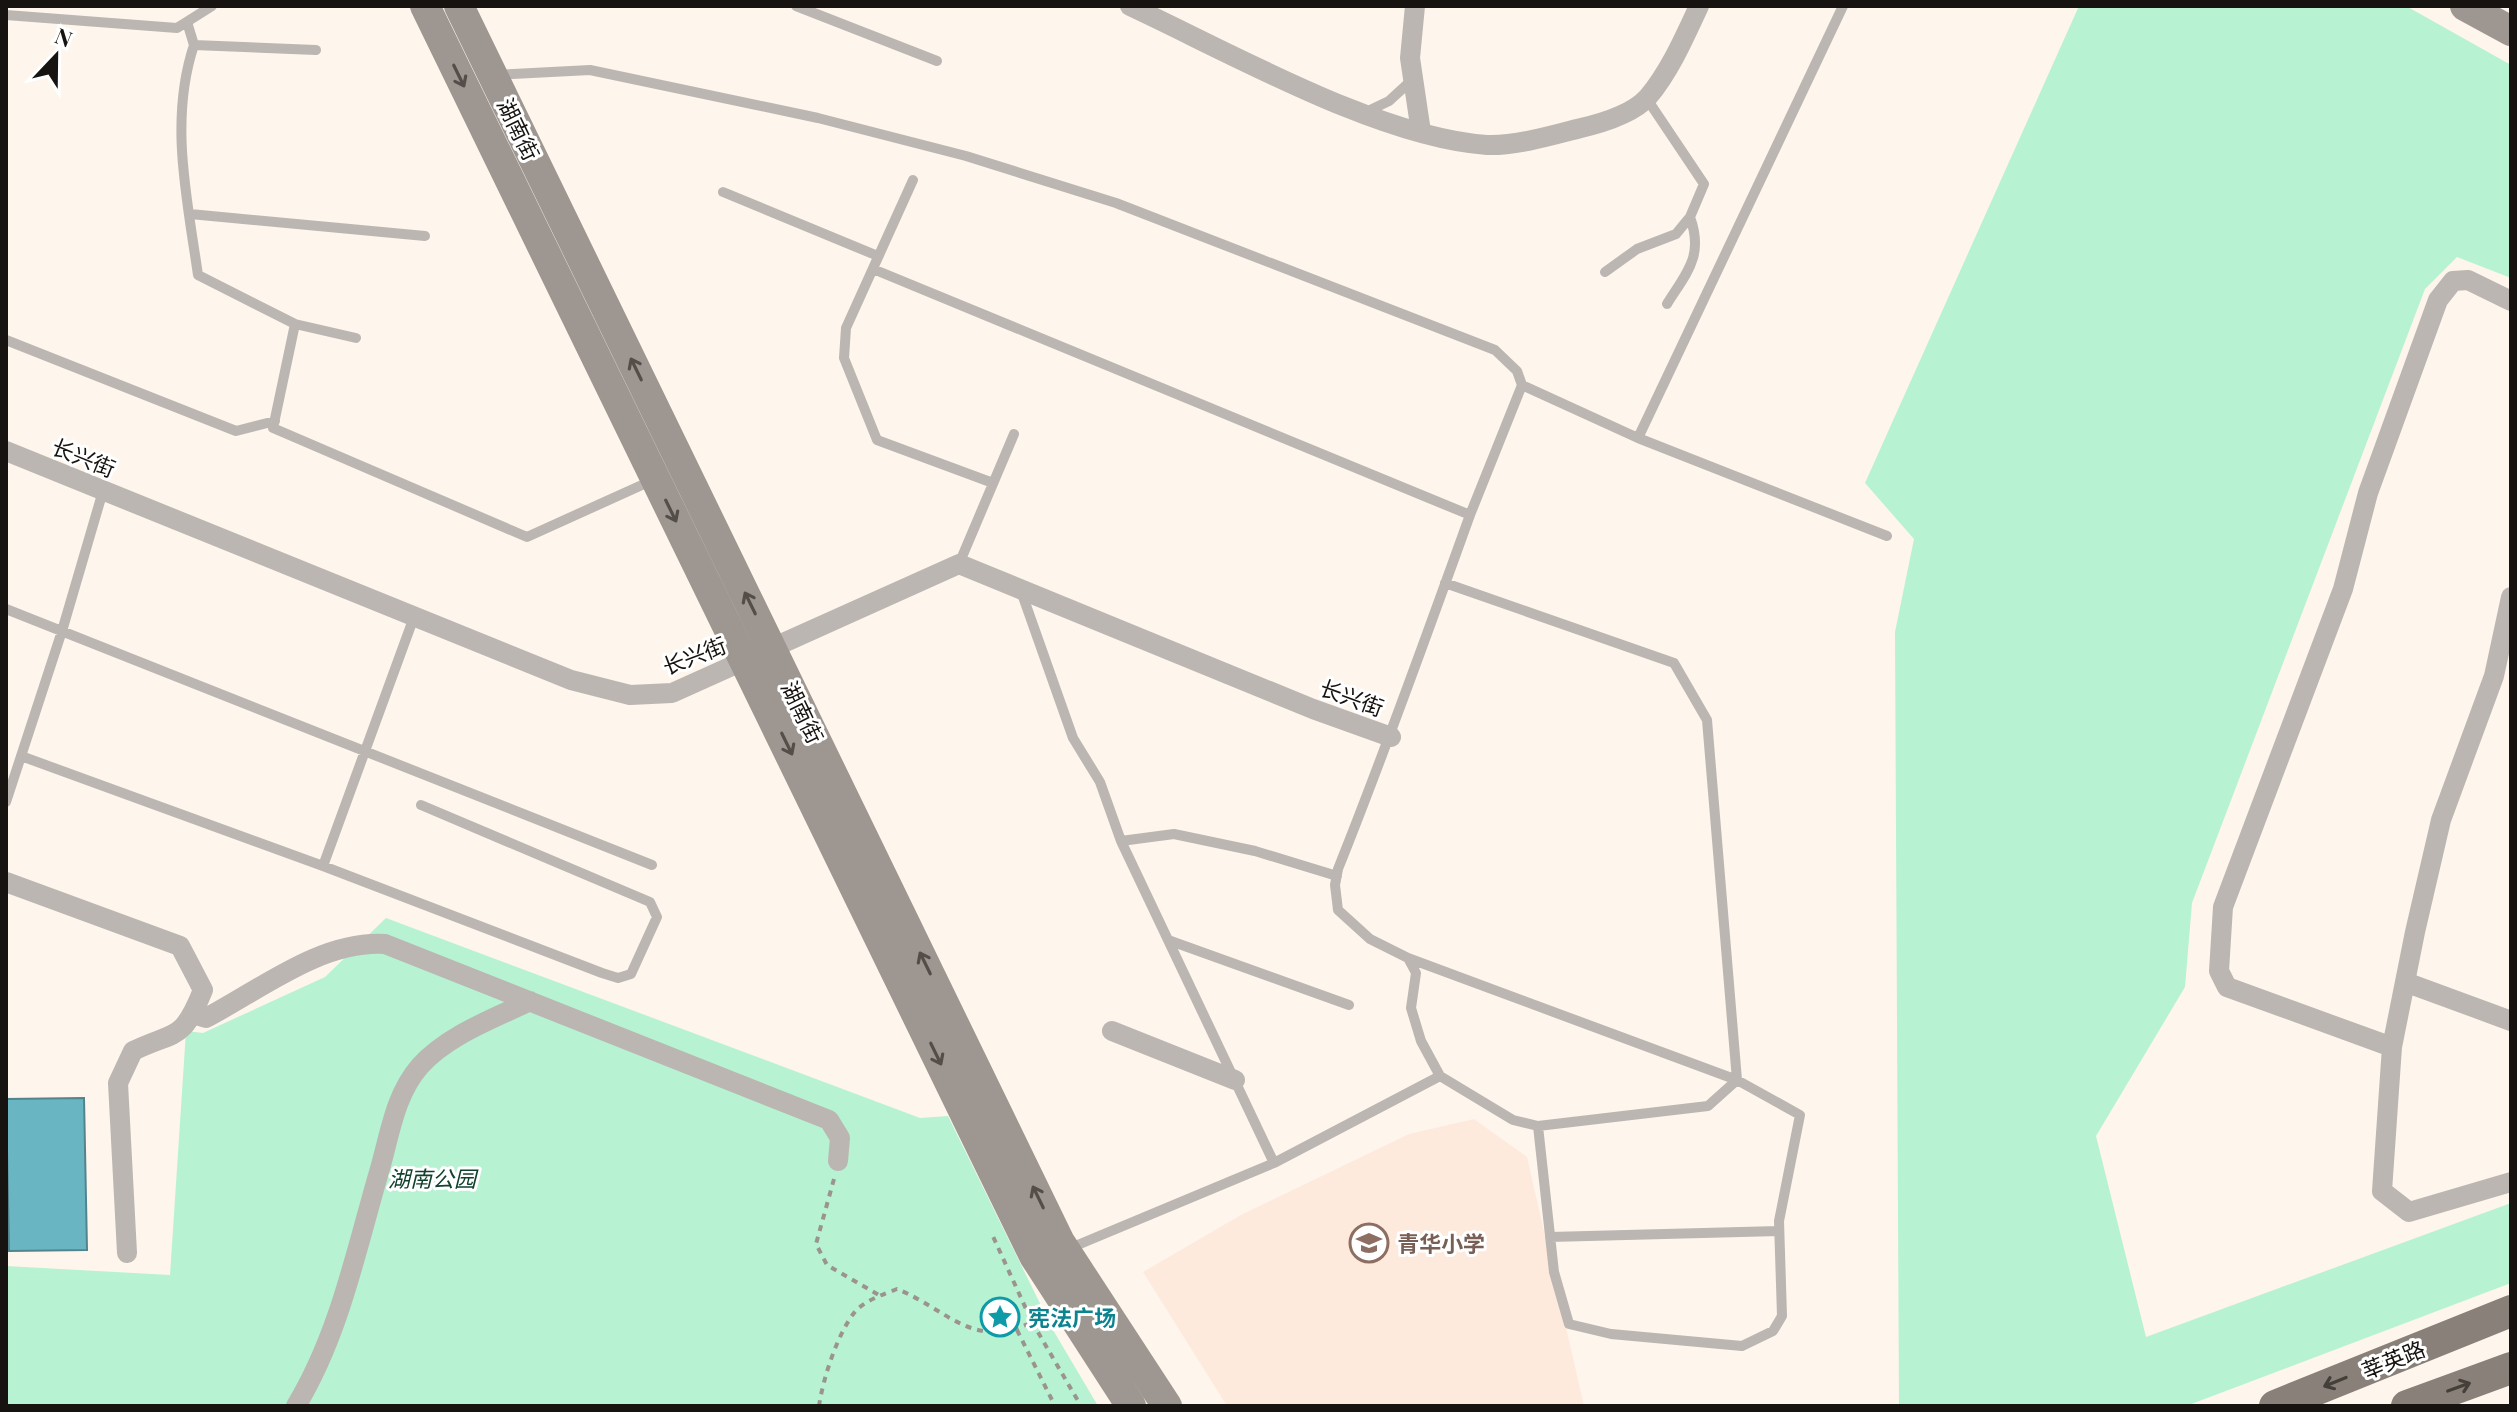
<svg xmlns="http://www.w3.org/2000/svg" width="2517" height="1412" font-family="'Playfair Display','Noto Sans SC',serif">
<rect width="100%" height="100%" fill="#fef5ed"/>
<path fill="#fdeadc" d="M1474,1119l53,38 57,249h-357l-84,-134 98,-57 168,-81z"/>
<path fill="#b7f2d3" d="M2079,6h327l105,59v213l-54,-21 -32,32 -233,614 -7,84 -89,149 50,201 365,-134v80l-325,123h-287l-4,-774 19,-93 -49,-56z
M386,918l534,200 28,-2 105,214 45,76h-1092v-140l164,9 16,-244 17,2 122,-56z"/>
<path fill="#6ab5c2" stroke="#51848d" stroke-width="2" d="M84,1098l3,152 -78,1 -3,-152z"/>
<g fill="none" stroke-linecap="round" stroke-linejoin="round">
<path stroke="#9b948e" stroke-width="4" stroke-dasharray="6 6" stroke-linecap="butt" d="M834,1179l-18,65 11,21 52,30
M1032,1322l49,84
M1017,1330l38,76
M819,1406c4,-27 18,-71 35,-93 9,-12 30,-19 43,-24 50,20 76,62 135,33l-41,-90"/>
<path stroke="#bbb6b2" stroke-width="10" d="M796,6l141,55
M6,15l171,13 35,-22
M187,22l7,23 122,5
M194,45c-25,75 -7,153 4,230l97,49 -22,104 254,109 126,-57
M495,75l95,-5 228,48 148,38 150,47 379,147 22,21 5,14
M1647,99l57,85 -14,33c14,39 -3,55 -23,87
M1366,112l23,-11 24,-22
M913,180l-67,148 -2,30 33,82 116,43
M723,192l155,64
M190,214l235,22
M873,269l597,246c-43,119 -85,237 -132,354l-3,16 3,25 32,29 38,19 8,15 -5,35 10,33 19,35 73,44 25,6 170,-20 29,-26 -30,-360 -33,-57 -229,-80
M1605,272l32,-23 39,-15 14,-17
M295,324l61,14
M6,340l230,91 39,-10
M1638,438l205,-432
M1470,515l52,-130 116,53 249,98
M959,564l55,-130
M1021,591l52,147 27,44 21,59 53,-7 81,17 82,25
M6,609l646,256
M21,756l302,110 279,107 16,5 13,-4 26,-57 -7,-15 -229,-97
M6,802l56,-171 41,-140
M1121,841l153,322
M323,866l91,-249
M1168,940l181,65
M1408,958l329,122 63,35 -21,106 3,95 -9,15 -31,15 -131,-12 -42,-10 -15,-52 -16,-146
M1550,1237l229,-6
M1068,1249l206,-86 166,-87"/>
<path stroke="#bbb6b2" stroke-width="20" d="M1130,6c99,46 250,132 357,139 28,1 63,-9 90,-16 22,-5 56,-15 71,-32 22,-26 37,-61 51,-91
M1415,6l-5,52 11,74
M6,451l565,229 59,15 42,-2 287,-129 354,145 78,28
M2511,597l-17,79 -53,144 -26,112 -23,115 -10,144 27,21 102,-30
M6,882l174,64 23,44c-21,52 -26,40 -70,61l-15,32 9,170
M2405,982l106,39
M193,1014l13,4c55,-29 116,-78 179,-74l444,176 11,18 -2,23
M1112,1031l123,49
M2392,1047l-165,-60 -8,-16 4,-64 120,-318 25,-96 70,-193 15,-19 15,-1 43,21
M296,1406c43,-71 60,-155 83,-234 11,-37 15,-76 41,-106 28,-31 73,-47 110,-65"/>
<path stroke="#9e9791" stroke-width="30" d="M425,6l609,1250 97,150
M459,6l601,1236 107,164
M2465,6l46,25"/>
<path stroke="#898179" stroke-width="32" d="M2275,1406l236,-95
M2407,1406l104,-38"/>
</g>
<defs><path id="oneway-shaft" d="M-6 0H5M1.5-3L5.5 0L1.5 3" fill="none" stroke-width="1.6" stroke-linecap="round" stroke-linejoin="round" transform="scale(2)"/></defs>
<g stroke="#544e4a">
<use href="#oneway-shaft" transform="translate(459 76) rotate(64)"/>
<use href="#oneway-shaft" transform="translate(636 369) rotate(-116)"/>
<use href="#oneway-shaft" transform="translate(671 511) rotate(64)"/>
<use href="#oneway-shaft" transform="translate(750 603) rotate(-116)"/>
<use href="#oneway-shaft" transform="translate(787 744) rotate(64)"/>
<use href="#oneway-shaft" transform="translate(925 963) rotate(-116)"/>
<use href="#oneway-shaft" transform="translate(936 1054) rotate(64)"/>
<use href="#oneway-shaft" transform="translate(1038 1197) rotate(-116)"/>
</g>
<g stroke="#453f3a">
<use href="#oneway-shaft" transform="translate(2335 1382) rotate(158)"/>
<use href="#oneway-shaft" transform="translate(2459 1387) rotate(-20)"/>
</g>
<defs>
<symbol id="school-ring" viewBox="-11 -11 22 22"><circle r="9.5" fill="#fff" stroke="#8d6e63" stroke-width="1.5"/><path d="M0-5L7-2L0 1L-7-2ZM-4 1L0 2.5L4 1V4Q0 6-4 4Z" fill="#8d6e63"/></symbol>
<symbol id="sight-ring" viewBox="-11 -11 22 22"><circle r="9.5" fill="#fff" stroke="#0f9aa8" stroke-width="1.5"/><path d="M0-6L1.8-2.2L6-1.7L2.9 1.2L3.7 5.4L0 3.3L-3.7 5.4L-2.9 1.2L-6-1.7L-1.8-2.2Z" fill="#0f9aa8"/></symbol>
</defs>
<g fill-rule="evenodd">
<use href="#school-ring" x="1347" y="1221" width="44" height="44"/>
<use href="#sight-ring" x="978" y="1295" width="44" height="44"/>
</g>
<g text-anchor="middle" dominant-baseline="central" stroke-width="6" stroke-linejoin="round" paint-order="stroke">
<g font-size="22" fill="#171310" stroke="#fff">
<text transform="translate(519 129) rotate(64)">湖南街</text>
<text transform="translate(84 457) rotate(22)">长兴街</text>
<text transform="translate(694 655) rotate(-21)">长兴街</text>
<text transform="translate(1352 697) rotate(20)">长兴街</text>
<text transform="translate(803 712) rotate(64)">湖南街</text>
<text transform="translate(2393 1359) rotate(-22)">莘英路</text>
</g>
<g font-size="22" font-style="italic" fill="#10412d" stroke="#fff">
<text x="432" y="1178">湖南公园</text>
</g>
<g font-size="22" font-weight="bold" fill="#785e54" stroke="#fff" text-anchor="start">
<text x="1397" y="1243">青华小学</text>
</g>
<g font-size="22" font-weight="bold" fill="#0d838f" stroke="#fff" text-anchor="start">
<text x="1028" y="1317">宪法广场</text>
</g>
</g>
<rect width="2517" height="1412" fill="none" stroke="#171310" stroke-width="16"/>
<g transform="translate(56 56) rotate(22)" stroke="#ffffff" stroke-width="6" paint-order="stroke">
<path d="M0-6L14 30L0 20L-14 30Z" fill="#171310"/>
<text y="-12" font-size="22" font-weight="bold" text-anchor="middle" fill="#171310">N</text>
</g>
</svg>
